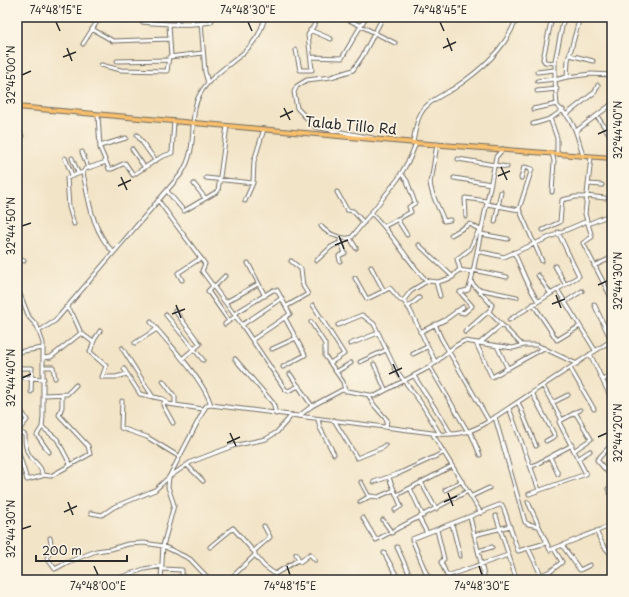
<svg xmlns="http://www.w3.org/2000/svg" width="629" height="597" font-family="'Playpen Sans',sans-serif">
<rect width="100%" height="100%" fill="#fcf5e5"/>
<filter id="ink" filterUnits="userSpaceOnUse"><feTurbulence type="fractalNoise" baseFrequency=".025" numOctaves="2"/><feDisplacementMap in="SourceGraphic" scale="8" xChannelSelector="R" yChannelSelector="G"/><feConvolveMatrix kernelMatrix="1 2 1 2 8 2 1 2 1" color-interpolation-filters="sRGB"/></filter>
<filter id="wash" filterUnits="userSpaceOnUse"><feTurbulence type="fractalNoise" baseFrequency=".012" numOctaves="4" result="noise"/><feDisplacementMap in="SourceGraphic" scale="16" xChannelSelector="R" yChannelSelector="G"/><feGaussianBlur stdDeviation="0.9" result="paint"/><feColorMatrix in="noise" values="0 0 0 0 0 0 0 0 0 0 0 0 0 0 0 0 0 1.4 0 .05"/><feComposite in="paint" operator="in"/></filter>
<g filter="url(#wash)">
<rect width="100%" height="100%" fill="#f2e4c7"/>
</g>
<g filter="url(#ink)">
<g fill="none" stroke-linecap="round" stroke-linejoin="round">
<defs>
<path id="minor" d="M343,17l52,26
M552,17l-9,42 2,3 10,1
M580,17l-12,43 -1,17 -12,3 2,26c18,14 20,29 26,50
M142,22c23,2 46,4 69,0l2,-5
M201,23l4,49 3,11
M169,24l2,33
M192,24l1,-7
M176,25l2,-8
M92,29l21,12 57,-2
M310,30l21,9
M83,44l17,-27
M296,50l4,20h12l-4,-35 11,-18
M570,55l23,6
M311,57l31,1 24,-41
M117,61l51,-1
M101,65l20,5 46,1 2,-14 34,-4
M537,72l17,-2
M567,77l24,-3 21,1
M555,79v-18l9,-44
M537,81l18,-2
M537,91l20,-2
M533,109l24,-5
M567,114l28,-22 3,-7
M98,115l2,33 9,21h3l13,-6 8,12 28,-18 11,-4 2,-32
M597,116l15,22
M550,118l7,20v15
M17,123l5,14
M533,124l17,-5 13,-9
M576,131l36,-27
M137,135l18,25
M373,138l-58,-11 -18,-19 -3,-16 3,-6 10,-6 24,-3 22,-7 9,-13 21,-40
M413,142c2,-9 3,-21 8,-29 6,-11 21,-18 32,-24 27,-18 53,-40 64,-72
M437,144l-5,32c-7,9 9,35 12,45l6,-1
M100,146l26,-8
M132,149l13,19
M503,149l-7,8 -25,125 21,23 -3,7 33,33h15l40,19
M82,152l6,16
M552,153l2,8 -2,31
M591,157l-6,57 7,23 -9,6 29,56
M65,158l7,17
M72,158l6,15
M458,159l49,8
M106,162l-21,7 -2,4c6,28 9,57 30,79
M206,178l47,5
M454,178l37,6
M521,178l3,-11 8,2 -13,40 23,52
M194,184l11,14
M588,184l14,1
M167,191l17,20 34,-20 9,-65
M337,192l10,18 6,1 11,12
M586,196l19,2
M158,200l47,64 -3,7 40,54 43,64 3,2 11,-5
M245,201l8,-18 1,-22 10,-32
M487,204l32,6
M371,213c22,20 35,47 56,68
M466,217l-1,-19 22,3
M397,219l10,16
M495,222l6,-30
M74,224l-5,-17 -2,-29 16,-6
M588,224l24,-10
M321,226c5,7 22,15 31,11l46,-58 12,-21 6,-15
M385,226l26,-14 -2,-5 6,-4 -8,-22 -6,-8
M543,230l17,-8 2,-22 13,-3h11
M481,234l27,5
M451,235l19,-11 10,6
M350,238l6,10
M419,245l34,32
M477,251l27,6 83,-36
M514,252c8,17 13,34 24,49
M17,258l7,3
M316,261l15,-14 10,-5
M340,261l-1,-5 6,-3 -5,-13
M248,263l17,33
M555,266l10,18
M594,266l15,-7
M371,267l13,24
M459,270l13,2
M473,270l34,7
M538,275l12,18
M355,278l12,21 23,-11 10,12 3,1 8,-10 13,-8 4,-2 10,1 13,-4 9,-9 -3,-10 13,-10 9,-19
M182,280l-4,-7 23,-15
M436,282l4,14
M214,285l-6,6 21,30
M215,286l10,-10
M17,287l12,30 8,9 6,17v74l-1,10 -5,8 12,17
M478,289l39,8
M557,289l38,61
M403,300l7,10 26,53
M226,302l32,-18
M565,302l17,-11
M533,304l24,36 23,-14
M594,304l17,36
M313,305l31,49 -14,9 13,19 2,9
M287,306l21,-12 -5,-8 -2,-17 -10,-8
M408,307l11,-9
M175,311l25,33 -18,15
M456,311l8,2 8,-7 -12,-14 8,-2 3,-9
M234,314l39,-24h4l13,24 -38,26
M166,315l37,45
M509,320l70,-44 -21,-44
M151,322c17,21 53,58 60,83
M311,322l14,22v12l5,7
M225,324l11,-8
M435,324l6,14 48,83
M242,325l40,-27
M338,325l24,-10 12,9 22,46 25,33 19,31
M39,331l16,-10 126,-147c19,-27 6,-57 19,-80 13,-24 43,-34 57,-57 4,-6 6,-13 8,-20
M420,332l25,-12 18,-13
M465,332l24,-21
M81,333l12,9 7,-11
M94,341l-4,11 16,14 -4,11h14l11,-3
M135,343l22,-14
M476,343l16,34 52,-29
M480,343l21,-18
M350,344l28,-11
M497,346l11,23
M122,348l31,49
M272,349l24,-11
M17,352l26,-4
M413,354l14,-7
M590,354l22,46
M43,358l8,-1 30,-24 -8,-18 -7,-8
M235,359l38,44 3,11
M360,362l26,-12
M374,364l11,25
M43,367h10l2,11
M283,367l22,-12 -20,-37
M430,367l38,65
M17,368h15l-1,24
M570,368l24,41
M124,369l16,25 23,5 5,5 35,5
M336,372l15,-9
M290,374l22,32
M414,376l30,46 7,12
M17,377l27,2
M603,380l9,-5
M163,381l12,16v8
M532,393l23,43 -9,5
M44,395l23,-1 9,-9
M369,396l5,9 13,15 -1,7
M122,401l-1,27 26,9 31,19
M165,401l-2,4 10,18
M518,402l18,44
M552,403l16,-8
M17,404l10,16 -9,11
M509,408l30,82
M299,416l13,-10 30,-16 33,6 55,-29 25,-21 9,-5 49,7 11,-3
M495,417l30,105 3,2 10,2
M318,419l2,9 14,26
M334,420l23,38 27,-11 1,-2
M562,420l18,-10
M42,427l15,12 13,25
M17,430l8,5c0,7 0,13 4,20 4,7 14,11 13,21l-15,4 -9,-30
M470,431l10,24
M432,433l49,80
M612,444l-15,16 15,17
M575,450l16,-11 -16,-27
M550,457l8,17
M579,458l11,-7
M187,465l16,16
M531,467l41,-22
M42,475l9,1 39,-22 -2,-8 -29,-31 3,-8v-12
M389,478l12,28 -6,4
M361,482l8,15
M374,482l26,-9 43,-20
M421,482l15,27
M612,485l-4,4 4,8
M410,488l13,28
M445,490l17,-9
M529,494l57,-20 -27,-52 3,-2 -19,-34
M397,495l55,-29
M472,496l17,-8
M360,502l10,-6 8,1 16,-7
M528,502l22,48 62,-25
M91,513l11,2 12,-8 41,-17 14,-13 22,-15 42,-16 33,-7 11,-7 15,-17
M496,516l20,62
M470,517l15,63
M363,518l13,22 92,-49
M419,518l8,15
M383,520l9,13
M452,524l8,32
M437,530l7,29 -3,3 8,18
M596,531l7,14 6,7 3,-1
M474,535l36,-9
M50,538l2,10 -5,10 8,11 13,-7 28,-11 15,-2 17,-5 16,-1 19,3 27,13 20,21
M562,545l18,25 10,-5
M210,547l23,-19 22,25v2l-26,25
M397,547l15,33
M528,548l13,27 10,-4 11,-9 -8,-13
M254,551l16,-14 -6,-11
M478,551l14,-4
M384,553l15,27
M296,554l4,8 10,-8 5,6
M255,555l9,11 11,8 23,-14
M162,569l20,1v5
M447,576l61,-21
M113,580l31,-11 18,-3
M161,580l2,-34 11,-41 -6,-18 1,-10 37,-71 5,-1 229,29c18,1 31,-2 46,-11l126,-83
M413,580l14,-6
M429,580l-17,-41 87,-34h3l2,4 14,42 28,-8
M606,580l6,-2"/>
<path id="major" d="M17,107l399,36 196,15"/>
</defs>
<use href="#minor" stroke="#716c62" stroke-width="5"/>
<use href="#major" stroke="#716c62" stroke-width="6"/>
<use href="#minor" stroke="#fff" stroke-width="3"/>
<use href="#major" stroke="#f8bf6c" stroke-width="4"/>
</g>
</g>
<path fill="none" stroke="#2b2b2b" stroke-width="1.5" d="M56,22l4,9M248,22l4,9M440,22l4,9M447,38l5,13M67,48l5,13M443,48l13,-6M63,57l13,-5M22,75l9,-4M284,108l6,12M280,117l13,-6M598,134l9,-4M501,167l6,13M498,176l12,-5M121,177l6,13M118,186l13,-6M22,226l9,-3M339,236l5,13M335,245l13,-5M598,285l9,-4M556,295l5,13M552,304l13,-5M176,305l5,13M172,314l13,-5M393,364l6,13M389,374l13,-6M22,378l9,-4M230,433l6,13M598,437l9,-4M227,443l13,-6M448,493l5,13M68,502l5,13M444,502l13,-6M64,512l13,-6M22,529l9,-3M94,566l4,9M287,566l3,9M479,566l3,9"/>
<g text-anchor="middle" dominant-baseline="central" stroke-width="3.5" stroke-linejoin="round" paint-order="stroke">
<g font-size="14" fill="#2b2b2b" stroke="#fcf5e5">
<text transform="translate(351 125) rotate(5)">Talab Tillo Rd</text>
</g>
</g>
<rect width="629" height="597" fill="none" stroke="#fcf5e5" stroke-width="44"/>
<path d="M36 555v6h91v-6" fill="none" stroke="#2b2b2b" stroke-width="2"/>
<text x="42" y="555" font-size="12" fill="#2b2b2b" stroke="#fcf5e5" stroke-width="3" paint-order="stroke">200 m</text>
<rect x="22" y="22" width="585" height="553" fill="none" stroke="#2b2b2b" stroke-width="1.5"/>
<g font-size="10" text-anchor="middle" fill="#2b2b2b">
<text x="56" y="14">74°48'15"E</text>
<text x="248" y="14">74°48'30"E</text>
<text x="440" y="14">74°48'45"E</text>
<text transform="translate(11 75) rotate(-90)" y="4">32°45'00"N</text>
<text transform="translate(618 130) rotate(-90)" y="4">32°44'40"N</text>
<text transform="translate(11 226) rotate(-90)" y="4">32°44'50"N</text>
<text transform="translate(618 281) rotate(-90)" y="4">32°44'30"N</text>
<text transform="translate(11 378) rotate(-90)" y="4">32°44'40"N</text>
<text transform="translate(618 433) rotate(-90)" y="4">32°44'20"N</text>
<text transform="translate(11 529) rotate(-90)" y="4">32°44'30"N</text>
<text x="98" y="590">74°48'00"E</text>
<text x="290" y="590">74°48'15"E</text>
<text x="482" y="590">74°48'30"E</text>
</g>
</svg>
